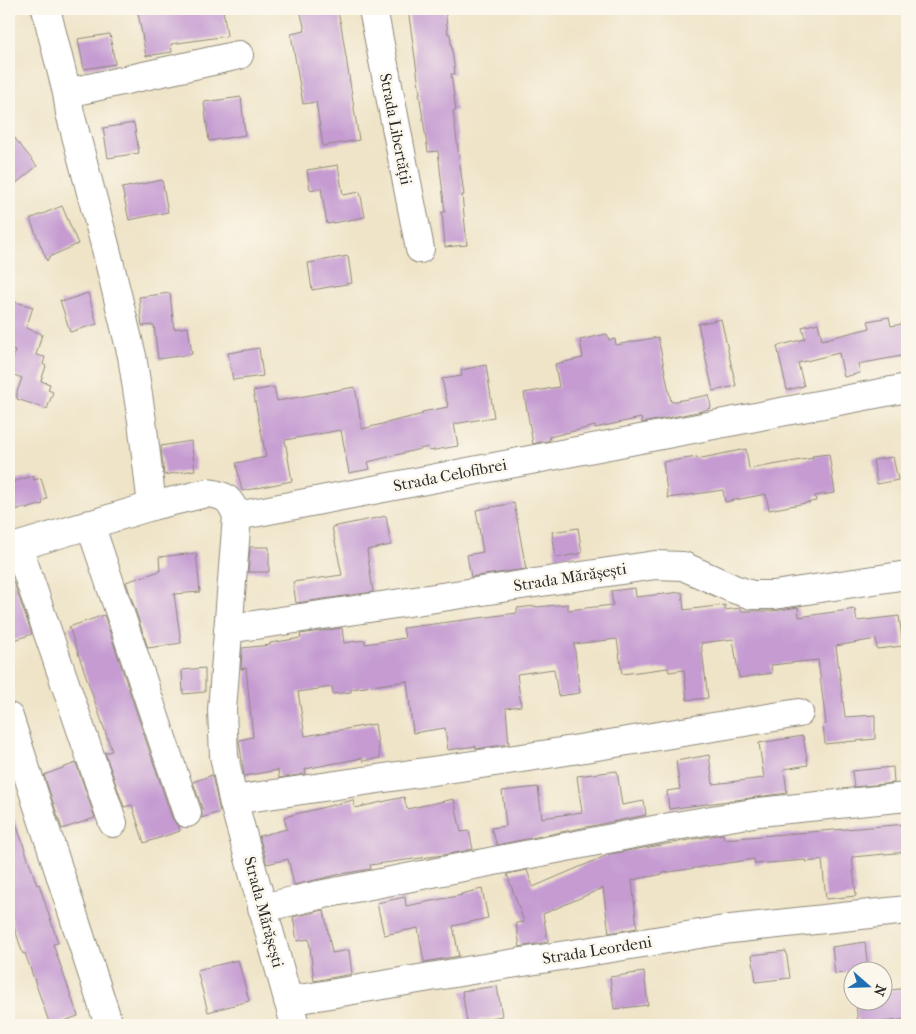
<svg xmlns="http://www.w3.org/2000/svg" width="916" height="1034" font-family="'IM FELL French Canon',serif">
<rect width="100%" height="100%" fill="#fbf7ec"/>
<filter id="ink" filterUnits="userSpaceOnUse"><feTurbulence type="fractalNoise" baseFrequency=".02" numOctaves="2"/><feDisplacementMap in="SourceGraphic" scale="10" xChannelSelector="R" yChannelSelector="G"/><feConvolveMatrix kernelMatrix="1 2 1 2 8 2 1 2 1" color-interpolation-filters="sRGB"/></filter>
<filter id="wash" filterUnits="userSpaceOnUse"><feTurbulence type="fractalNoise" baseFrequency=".0096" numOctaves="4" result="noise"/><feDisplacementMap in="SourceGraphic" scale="20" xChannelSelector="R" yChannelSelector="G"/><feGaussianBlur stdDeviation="1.12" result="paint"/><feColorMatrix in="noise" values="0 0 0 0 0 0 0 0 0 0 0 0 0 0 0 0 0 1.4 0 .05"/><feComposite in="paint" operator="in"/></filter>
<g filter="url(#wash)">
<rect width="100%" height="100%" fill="#efe4c8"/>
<g id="blocks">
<path fill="#c59bd2" d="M161,9h62l4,27 -56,8 1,8 -26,4 -8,-43z
M300,9h37l4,16 18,115 -36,6 -7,-44 -13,2 -12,-70 14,-3z
M408,9h37l3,25h2l5,40h-4l5,37h-3l11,84h-2l5,50 -22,2 -3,-35h3l-7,-61 -10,1 -9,-59h1z
M110,34l5,30 -31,5 -6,-30z
M241,97l4,38 -36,6 -5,-39z
M134,123l5,30 -31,5 -5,-30z
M9,131l28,35 -28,23z
M338,165l5,30 17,-3 5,25 -38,7 -6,-36 -11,2 -3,-20z
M162,180l6,32 -39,8 -7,-32z
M62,206l16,38 -29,13 -2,4 -17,-42z
M348,256l4,27 -40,7 -4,-27z
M88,293l9,31 -27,8 -10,-32 4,1z
M170,293l4,36 14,-2 4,27 -34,5 -4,-34 -12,1 -3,-29z
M9,300l24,7 -7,21 16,6 -6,21 9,2 -2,7 3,2 -5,15 9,3 -2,6 5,2 -6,17 -30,-10v-7l5,-14 -13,-5 6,-22 -6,-2z
M889,317l2,9 16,-3v32l-49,9 2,9 -16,4 -5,-24 -41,10 6,23 -17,4 -10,-44 28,-7 -3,-12 16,-4 4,17 48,-12 -2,-7z
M721,319l15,67 -23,5 -15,-67z
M607,334l2,6 6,-1 1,6 42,-8 13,65 38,-7 2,13 -9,3 -60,12 -1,-5 -46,10v-2l-46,11 1,3 -17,4 -9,-51 35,-6 -4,-23 28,-6 -3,-18z
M259,348l4,28 -30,4 -5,-27z
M486,365l8,52 -40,7 4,22 -29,5 -1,-4 -60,15 2,7 -21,4 -8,-43 -56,10 7,41 -50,10 -6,-28 30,-6 -13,-66 21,-4 3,14 78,-14 7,42 61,-15 -1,-2 26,-5 -6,-28 20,-3 -1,-6z
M191,441l4,29 -31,5 -3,-29z
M746,449l3,20 64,-11 -1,-2 17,-2 6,39 -20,3 1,5 -47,9 -3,-16 -41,8 -2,-12 -55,8 -5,-36 34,-5v2z
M893,457l5,23 -21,4 -4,-24z
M33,476l1,4 7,-2 6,21 -5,2 1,3 -17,5 -1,-2 -16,5v-29z
M514,503l12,66 -55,8 -4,-22 16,-3 -7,-42z
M386,516l5,29 -24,5 6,42 -77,11 -3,-21 49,-7 -10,-48z
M578,528l4,25 -26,5 -4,-26z
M250,547h19v25h-21z
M196,553l4,39 -26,2 7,49 -33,5 -22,-66 34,-11 -1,-14z
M12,578l20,56 -23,8v-63z
M635,588l1,9 46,-5 2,18 41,-5v5l16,-2v3h33l24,-4 1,10 56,-8 2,12 42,-5 4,30 -26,3 -1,-10 -40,7 9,71 30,-2v24l-50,5 -2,-19 3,-1 -8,-64 -47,5 1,8 -33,5 -6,-39 -32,4 7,55 -21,2 -3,-30 -15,2 -1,-4 -46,6 -5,-35 -43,5 6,49 -22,3 -4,-27 -37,5 4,32 -15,2 3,36 -33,5v-3l-28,4 -3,-22 -32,5 -6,-52 -56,8v3l-18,2 -1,-7 -34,5 7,44 70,-12 5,34 -17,3 -1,-3 -57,11 1,5 -27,4 -1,-8 -34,6 -5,-36 14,-3 -7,-69 -5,1 1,-21 28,-3v-2l31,-5 -1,-4 42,-6 2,15 21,-3v4l40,-6 -2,-10 114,-15v-5l19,-2v1l32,-3v6l45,-5 -2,-14z
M104,615l68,203 4,6 3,2h-1l2,5 -36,12 -12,-38 -8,2 -19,-54 7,-2 -43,-124z
M205,668v24l-22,2 -1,-24z
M803,736l5,29 -24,4 3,24 -118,16 -2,-18 13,-2 -4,-28 33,-6 4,29 51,-6 -5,-35z
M76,763l19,55 -33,11 -18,-54z
M893,767l1,16 -40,4 -2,-16z
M617,771l5,34 22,-4 2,14 -149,30 -6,-17 15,-2 -4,-35 36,-4 4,31 40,-6 -5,-36z
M212,775l8,37 -19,6 1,-2v-8l-9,-26z
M404,797l3,12 47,-10 7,33 8,-1 4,18 -23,5 -80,11 1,4 -30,5 -47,11 -6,-26 -21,5 -8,-28 28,-7 -3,-12 69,-17 2,8z
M11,809l26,76 2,-1 19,59 -5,1 25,72 -25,9h-3l-25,-72 -2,1 -14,-43v-101z
M907,824v28l-55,5 4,39 -30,3 -4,-39 -16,2v-2l-51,4 -1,-5 -91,14v1l-31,6 5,48 -28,5 -6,-45 -60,26 5,28 -28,5 -4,-24 8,-1 -17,-48 20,-4 6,17 77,-33 113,-20 1,5z
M482,889l6,29 -35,8 6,30 -35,6 -6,-34 -34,7 -7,-32 28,-6 1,9 56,-11 -1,-1z
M324,910l8,43 17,-3 3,24 -38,7 -5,-42 -12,2 -4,-24z
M865,942l3,28 -33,4 -3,-27z
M786,951l4,27 -34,4 -4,-27z
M238,960l11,41 -41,11 -11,-42z
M644,972l4,33 -34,4 -4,-32z
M497,986l5,30 -35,6 -5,-31z
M907,988v31l-49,6 -2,-23h28v-11z"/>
</g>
</g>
<g filter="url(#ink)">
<use href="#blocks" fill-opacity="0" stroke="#8d887a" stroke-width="1"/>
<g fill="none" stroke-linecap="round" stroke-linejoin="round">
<defs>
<path id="minor" d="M46,9l21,84 3,20 36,136 26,107 10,65 10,85
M373,9l47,240
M67,93l172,-38
M237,516l670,-128
M90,524l97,289
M18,546l95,277
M9,549l143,-43 55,-13c19,2 23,6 30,23l-15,194 2,46 9,44 62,225
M228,629l427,-64 28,1 51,23 18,6h22l133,-20
M9,717l100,308
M233,800l309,-45 257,-42
M262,908l57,-13 345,-67 95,-16 148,-15
M288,1001l184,-31 259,-41 176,-19"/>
</defs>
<use href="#minor" stroke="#8d887a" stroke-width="30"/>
<use href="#minor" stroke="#fff" stroke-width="28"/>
</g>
</g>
<g text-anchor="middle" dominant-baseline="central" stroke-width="5" stroke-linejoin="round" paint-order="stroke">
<g font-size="16" fill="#2b2b2b" stroke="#fbf7ec">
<text transform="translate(396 129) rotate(79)">Strada Libertății</text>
<text transform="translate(450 475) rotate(-11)">Strada Celofibrei</text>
<text transform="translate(570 577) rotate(-9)">Strada Mărășești</text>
<text transform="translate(264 912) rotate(75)">Strada Mărășești</text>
<text transform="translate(597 950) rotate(-9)">Strada Leordeni</text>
</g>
</g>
<rect width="916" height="1034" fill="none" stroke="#fbf7ec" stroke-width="30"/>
<g transform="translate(868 986) rotate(110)"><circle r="24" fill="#fbf7ec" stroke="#a8a59f"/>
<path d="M0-4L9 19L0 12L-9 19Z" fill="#1f6fb2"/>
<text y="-8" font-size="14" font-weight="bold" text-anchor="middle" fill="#2b2b2b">N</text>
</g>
</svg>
